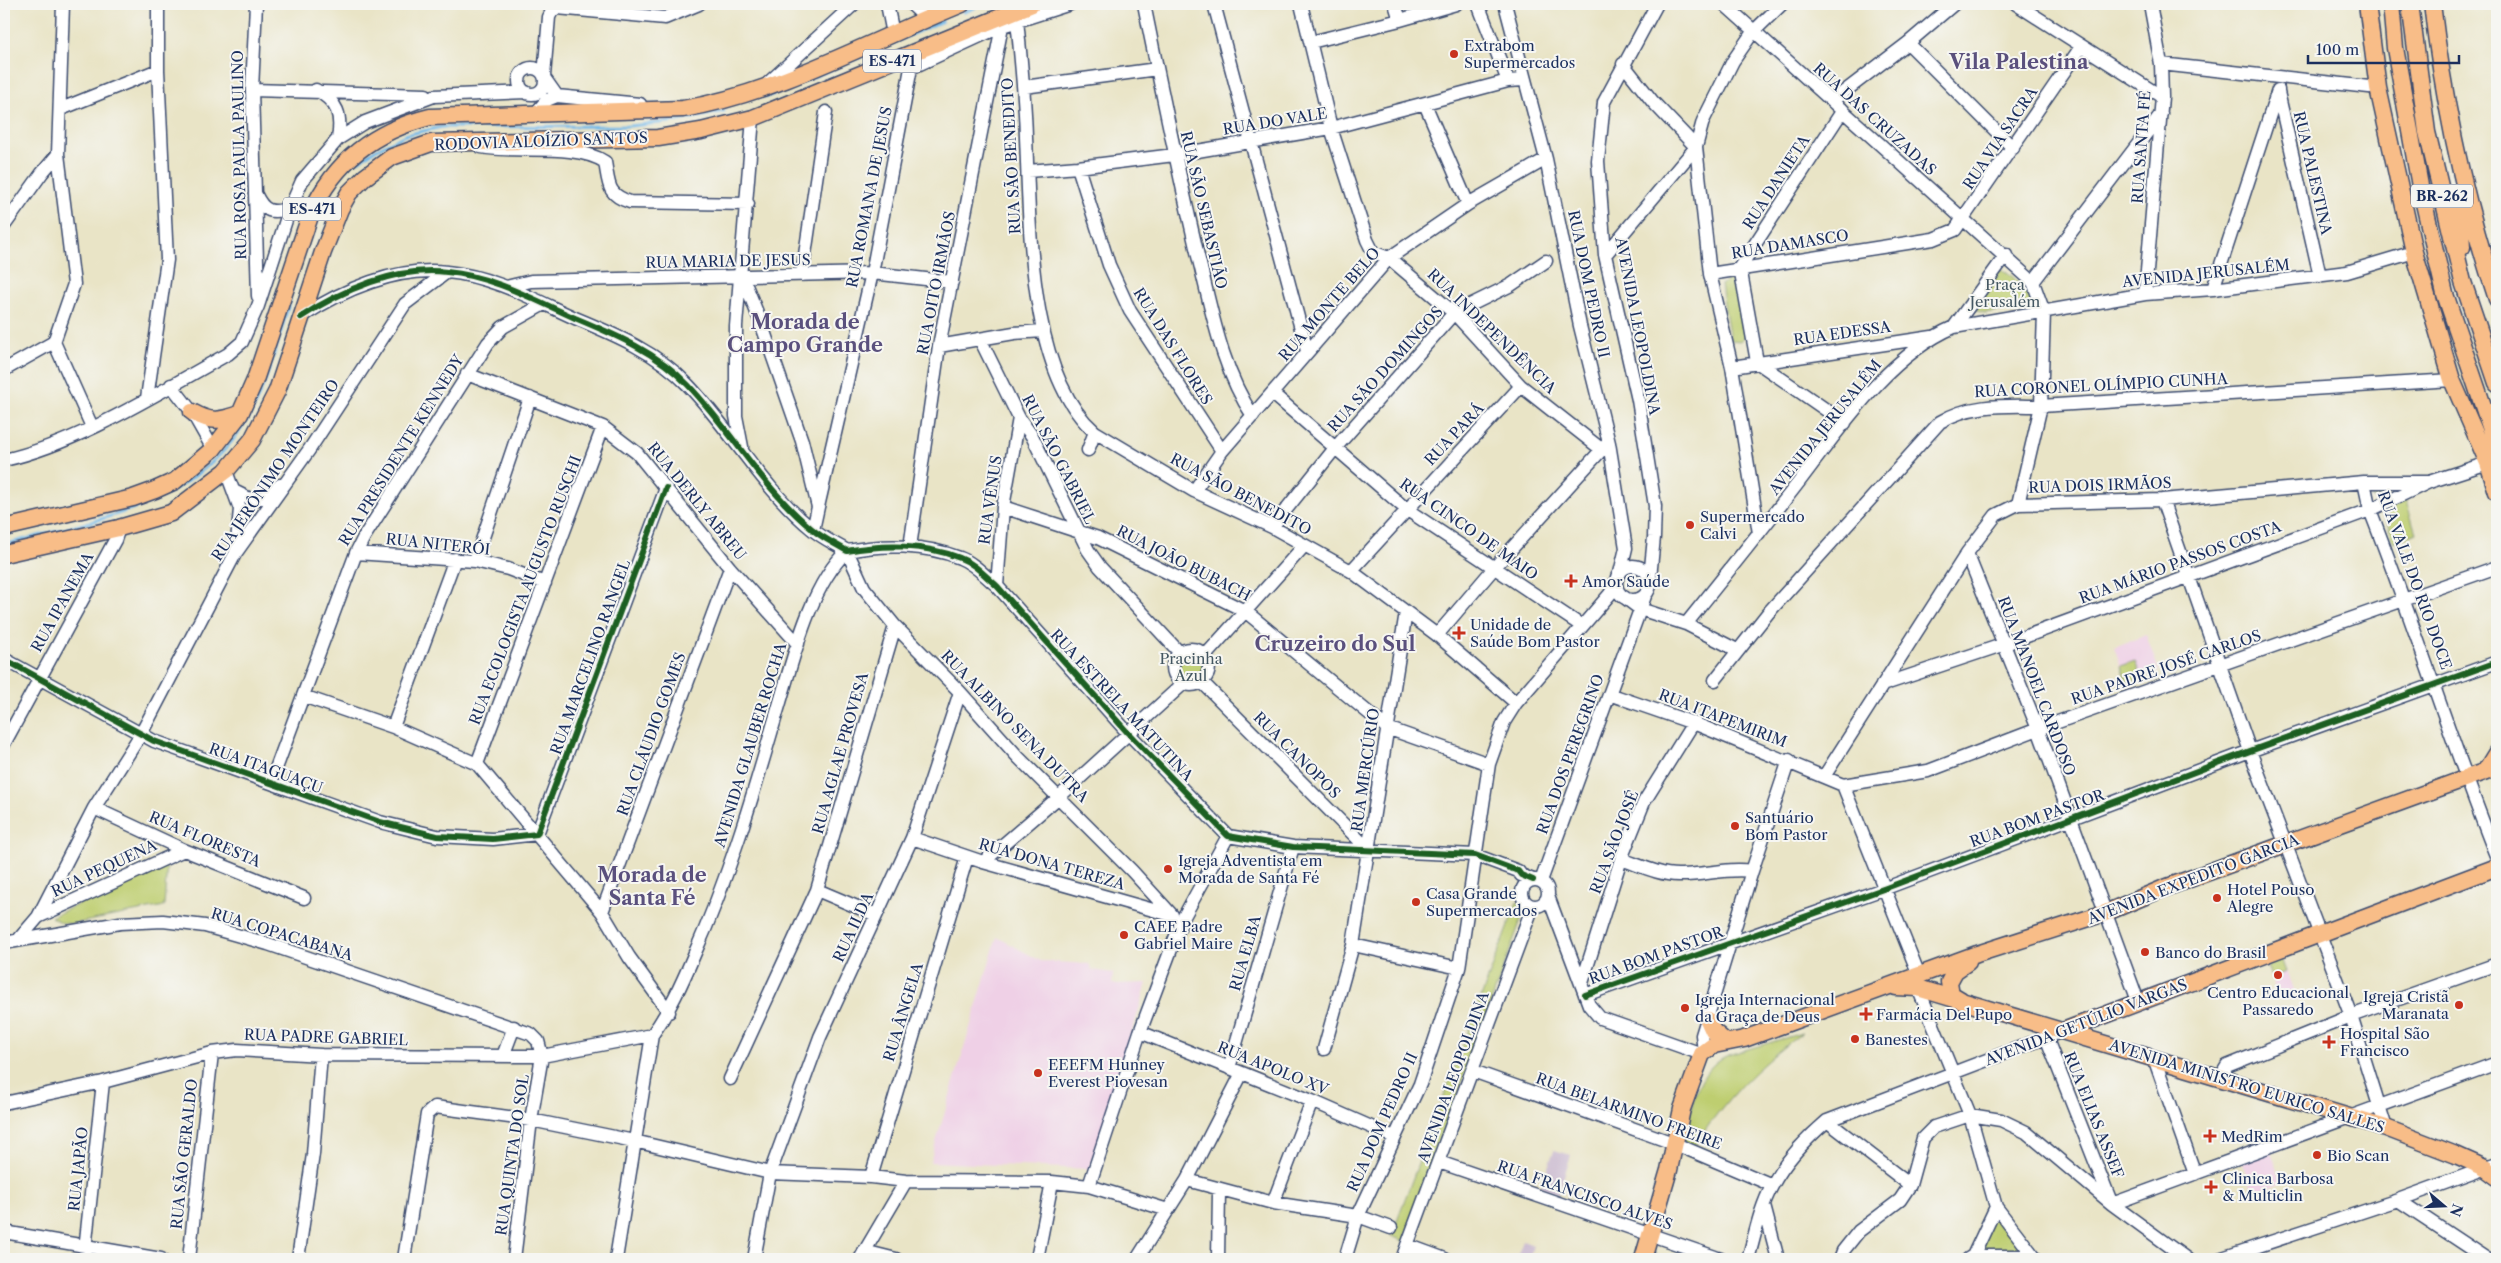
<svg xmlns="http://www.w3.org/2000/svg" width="2501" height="1263" font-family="'Libre Caslon Text',serif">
<rect width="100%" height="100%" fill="#f6f6f2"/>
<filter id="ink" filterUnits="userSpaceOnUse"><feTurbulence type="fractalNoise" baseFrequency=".02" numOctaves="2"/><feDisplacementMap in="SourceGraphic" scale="10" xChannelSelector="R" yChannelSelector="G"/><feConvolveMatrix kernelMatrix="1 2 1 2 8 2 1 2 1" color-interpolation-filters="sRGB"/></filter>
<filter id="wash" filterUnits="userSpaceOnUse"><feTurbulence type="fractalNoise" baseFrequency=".0096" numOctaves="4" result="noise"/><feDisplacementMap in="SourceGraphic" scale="20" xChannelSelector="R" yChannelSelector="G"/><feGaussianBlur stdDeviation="1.12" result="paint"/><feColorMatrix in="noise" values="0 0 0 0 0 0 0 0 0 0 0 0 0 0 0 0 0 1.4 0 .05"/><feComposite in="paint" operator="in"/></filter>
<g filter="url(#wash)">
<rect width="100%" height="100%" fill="#e9e4c6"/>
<path fill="#efd0e6" d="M2146,635l13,36 -32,12 -13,-36z
M997,937l44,24 48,3 3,6 21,3 -1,11 35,-1 -57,186 -160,-7z
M2280,955l14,37 -13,5 -3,-9 -3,1 -10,-28z
M2271,1152l12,30 -29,12 -12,-31z"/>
<path fill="#cdbed2" d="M1554,1150l17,5 -13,39 -17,-7z
M1523,1241l10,4 -4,14h-13z"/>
<path fill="#bece70" stroke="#6c7e67" d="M2000,270l7,2 25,22v13l-48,6 -7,-2 -1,-5z
M1730,277l7,5 9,53 -5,6 -11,-1 -9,-55z
M2369,485l30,1 -1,7 -26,6z
M2405,499l11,34 -22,9 -13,-34z
M1174 667a17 17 0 1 1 34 0a17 17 0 1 1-34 0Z
M2135,661l6,17 -14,5 -6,-17z
M167,863l-3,43 -91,18 -10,-1 -12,-6z
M1517,902l9,4 -122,335 -13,-5z
M2281,958l5,14 -15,5 -5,-13z
M1802,1033c-46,34 -79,67 -109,116l-10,-4c7,-31 12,-76 45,-90z
M1996,1207l36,49h-59z"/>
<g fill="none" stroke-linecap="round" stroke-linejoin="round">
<path stroke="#72b9e9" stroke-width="3" d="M964,12l20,-8
M766,97l176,-76
M358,161l17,-11 30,-15 37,-8 187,-1 49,-5 46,-10
M4,545c90,-25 195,-39 245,-129 19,-35 29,-76 41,-115"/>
</g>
</g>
<g filter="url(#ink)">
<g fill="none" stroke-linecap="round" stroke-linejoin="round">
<defs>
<path id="minor" d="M63,4l-5,150 16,130 -20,58 38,85
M256,4l-4,86 6,206
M887,4l6,30
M911,4l15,14
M1144,4c17,84 34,168 54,252 14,55 23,112 55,160
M1214,4l93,347
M1301,4l30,124 36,112 6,12 16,6 65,55 67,73 80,63
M1395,4l5,16
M1478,4l30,77
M1505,4l41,155 34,167 29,117 17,105 -6,25
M1724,4l309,278 11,30 -3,94 -23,98
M2016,4l146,93
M1017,20c4,39 8,78 9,117 4,84 1,236 69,295l99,59 78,36 79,44 86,64 79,68
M1311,42l89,-22 56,-16
M1908,43l105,105
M1623,64l30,38 43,45 14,127 22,93 27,166
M2161,64l217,24
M519 81a13 13 0 1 1 26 0a13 13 0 1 1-26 0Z
M544,76l5,-59 3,-6 5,-3 108,10 34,-14
M545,79l12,17 83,8
M766,85l88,-81
M1024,87l133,-18
M252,90l174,5
M316,90c22,12 26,25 22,49
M2278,92l42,184
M1832,101l76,-58 46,-39
M1425,104l43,100
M61,109l97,-39
M535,114l12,-14 10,-4
M481,147c37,7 93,-5 124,15 4,22 2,33 25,40l118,2
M1078,167l31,98 21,46 92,140
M1028,171l50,-4 96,-12 157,-27 177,-47 16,-1
M256,195c8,17 16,19 34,13
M4,226l38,-53 16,-19
M1605,255l91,-108 7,-26 30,-60 20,-29 29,-28
M1710,274l223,-35 22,-9 126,-183
M802,275l24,-163
M743,278l17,42 42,121 16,66 -5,23
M2033,282l128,-168
M506,287l25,-6 341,-8 80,9
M2213,289l65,-199
M2145,294l17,-197 -1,-33 -11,-60
M301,317c41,-27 96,-51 146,-45 45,4 88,28 128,46 41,17 83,35 113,67 44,46 75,104 124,144 10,9 24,15 35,22 36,-7 78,-7 113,7 14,5 25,18 37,28l131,147 100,103 65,11 182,8 43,16 3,4 12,5
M1954,327l52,-72
M980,339l39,79 13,18 56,114 12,17 80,86
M939,346l75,-13 29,-2
M1757,362l-17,-95 103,-157
M1757,362l88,61
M1732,367l200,-30
M4,370l50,-28
M467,374l136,53 34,26 93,115 68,76
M171,385l21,27 21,37
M1273,394l133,115 176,117
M147,398l20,-138 -9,-190v-66
M742,447l-6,-31v-90l17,-208
M1088,450l7,-18
M4,460c76,-17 155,-68 224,-106l14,-12 16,-36 32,-98 12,-27 36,-42 27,-17 69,-26 92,-4
M226,471l14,38 -4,43
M2364,482l6,28c45,115 81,233 127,348
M234,491l18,9 13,-3 15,-12
M1194,491l28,-40 167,-193 79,-54 78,-45
M2162,500l88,251 101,265 35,112
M818,507l54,-234 39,-205 91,-42 68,-22
M1003,507l95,31 147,73 142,117 102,36
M1272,527l64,-80 118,-134 57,-28 35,-24
M910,547l29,-201 63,-320
M847,551l17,37 31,38 65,66 58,65 114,114 40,44
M356,553l119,8 33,8 37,14
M1967,553l71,176 100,272
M475,561l55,-163
M1616 583a17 17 0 1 1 34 0a17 17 0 1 1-34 0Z
M1351,571l170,-185
M1650,578l4,-41 1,-31 -17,-106 -33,-145 -7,-94 6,-59 53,-98
M997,586l6,-79 16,-89
M1624,597l16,12 46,15 51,26
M1686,624c37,-46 73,-91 109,-137 44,-57 92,-131 159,-160l191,-33 68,-5 134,-17 67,-20
M1437,635l57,-67 112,-123
M1173 667a18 18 0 1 1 36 0a18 18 0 1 1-36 0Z
M1205,656l99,-110
M4,659l150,82 226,81 57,14 56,3 44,-5 129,-346
M1715,680l53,-67 172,-191c31,-19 66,-16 101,-16l411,-26
M1201,681l169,170
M1882,685l123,-41 365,-134 59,-28 59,-19
M1609,694l87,30 147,61 76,190
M303,696l90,31 84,37 125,148 27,45 40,55
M393,727l62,-168
M4,744l111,-204 4,-12
M477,764l126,-337
M1825,775l142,-222 29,-38 22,-11 144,-4 202,-18h65
M271,782l85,-229 8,-16 124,-194 15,-16 41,-23
M1843,785l85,-14 110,-42 459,-162
M94,808l90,42 120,48
M912,838l71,24 188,53
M1621,859c18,6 38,16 57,16 25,1 49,-8 74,-4
M983,862l77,-66 124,-113
M1522 893a13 13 0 1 1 26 0a13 13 0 1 1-26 0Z
M1541,881l104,-285
M1548,896l41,109 11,13 102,36
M602,912l128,-344
M876,915l-59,-25 78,-264
M38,917l146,-67
M20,938l18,-21 56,-109 47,-74 94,-180 74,-104 96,-146 42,-32
M4,943l116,-20 43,-2 42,5 63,18 263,90 7,7 4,15 -11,64 -17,139
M1353,945l106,23
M1582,983l39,-124 23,-57 48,-77 4,-1
M1918,988l52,127 26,92 40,52
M1585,995l301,-107 364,-137 247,-89
M1140,1032l172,69 82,36
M2046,1037l65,165
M1324,1049l29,-104 53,-333
M1704,1051l-2,-16 50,-164 37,-111
M503,1056l11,-29
M2154,1058l41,116
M1229,1068l64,-221
M1473,1071l200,72 99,42
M730,1079l87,-189
M2229,1081l-5,-10 3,-5 124,-50 146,-52
M4,1103l99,-21 109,-29 25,-3 84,5 221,1 110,-21
M1827,1121l83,64
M1439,1162l282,97
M871,1177l96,-320
M1187,1180l86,23 85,13 33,12
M1089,1186l51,-154 42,-112 46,-84
M2398,1200l89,59
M1273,1203l39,-102
M2112,1204l385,-141
M1764,1206l14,53
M4,1232l157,27
M1407,1245l38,14
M864,1251l32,8
M1404,1254l12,5
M1973,1256h59
M84,1259l19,-177
M189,1259l23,-206
M298,1259l15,-105 8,-99
M404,1259l23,-145 8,-7 96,13 103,21 136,32 101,4 35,4 146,1 37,4 79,24
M616,1259l36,-224c18,-25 30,-52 42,-80 34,-76 58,-156 81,-236 16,-51 33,-132 72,-168
M754,1259l16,-86 50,-136 92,-199 48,-146
M860,1259l46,-78
M1037,1259l15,-77
M1137,1259l50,-79 55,-107
M1218,1259l1,-69
M1345,1259l13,-43 62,-132 39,-116 30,-204 15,-42 12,-19 94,-109 7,-15
M1402,1259l131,-353
M1748,1259c7,-24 12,-51 24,-73 13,-25 34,-47 55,-65l236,-90
M1840,1259l3,-8 16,-20 41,-31 10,-15 13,-47 11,-11 36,-12 31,5 25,12 86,72 75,55
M1968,1259l5,-3 23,-49
M2219,1259l179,-59 99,-36"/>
<path id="major" d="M2367,4l11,84 36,164 38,128 36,83 9,29
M2391,4l4,44 25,138 25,108 52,153
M2410,4l17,128 36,150 34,101
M2432,4c12,100 33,200 65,295
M2459,197l3,50
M192,412c20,11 26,9 48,2
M4,528l129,-30 22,-8 20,-9 38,-32 27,-35 15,-34 56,-167c24,-52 63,-82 119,-96l253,-8c95,-16 190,-69 279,-105
M4,554l115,-26 52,-15 55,-42 26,-31 25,-49 46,-139 17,-43 9,-16 16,-16 27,-20 39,-14 227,-5 43,-7 52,-13 279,-114
M2486,770l11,-18
M1896,987l22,1 468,140 70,27 29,13 12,9
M1961,1000l-10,-6 -2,-12 6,-11 13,-9
M1708,1020l5,11 13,11
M2063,1031l434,-164
M1643,1259l26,-89 13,-61 20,-55 12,-9 30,-6 233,-85 128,-41 57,-24 335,-122"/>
</defs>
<use href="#minor" stroke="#3a4a6e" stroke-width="15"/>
<use href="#major" stroke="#3a4a6e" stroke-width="19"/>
<use href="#minor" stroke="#fff" stroke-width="12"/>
<use href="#major" stroke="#f8bd88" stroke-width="16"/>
<defs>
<path id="cycleway" d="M301,317c41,-27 96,-51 146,-45 45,4 88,28 128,46 41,17 83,35 113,67 44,46 75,104 124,144 10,9 24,15 35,22 36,-7 78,-7 113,7 14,5 25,18 37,28l131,147 100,103 65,11 182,8 43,16 3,4 12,5
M4,659l150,82 226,81 57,14 56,3 44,-5 129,-346
M1585,995l301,-107 364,-137 247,-89"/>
</defs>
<use href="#cycleway" stroke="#f6f6f2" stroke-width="9"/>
<use href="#cycleway" stroke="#1b5e20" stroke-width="6"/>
</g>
</g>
<g fill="#c8321e" stroke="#f6f6f2" stroke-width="2">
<circle cx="1454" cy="54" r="5"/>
<circle cx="1690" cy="525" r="5"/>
<path d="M1568.5 573.5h5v5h5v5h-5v5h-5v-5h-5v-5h5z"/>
<path d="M1456.5 625.5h5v5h5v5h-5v5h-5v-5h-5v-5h5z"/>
<circle cx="1735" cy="826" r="5"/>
<circle cx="1168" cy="869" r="5"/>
<circle cx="2217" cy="898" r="5"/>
<circle cx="1416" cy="902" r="5"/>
<circle cx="1124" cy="935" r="5"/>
<circle cx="2145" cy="952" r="5"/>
<circle cx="2278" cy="975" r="5"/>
<circle cx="2459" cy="1005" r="5"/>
<circle cx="1685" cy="1008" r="5"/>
<path d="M1863.5 1006.5h5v5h5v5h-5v5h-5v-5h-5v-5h5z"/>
<circle cx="1855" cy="1039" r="5"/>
<path d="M2326.5 1034.5h5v5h5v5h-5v5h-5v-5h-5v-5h5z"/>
<circle cx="1038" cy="1073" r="5"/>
<path d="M2207.5 1128.5h5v5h5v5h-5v5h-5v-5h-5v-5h5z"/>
<circle cx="2317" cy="1155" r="5"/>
<path d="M2208.5 1179.5h5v5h5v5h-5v5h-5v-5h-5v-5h5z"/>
</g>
<g text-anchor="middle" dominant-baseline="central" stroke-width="4" stroke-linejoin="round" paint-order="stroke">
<g fill="#f6f6f2" stroke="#5d6b8a" stroke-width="1">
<rect x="863" y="49.5" width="58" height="23" rx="4"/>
<rect x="2411" y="184.5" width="62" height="23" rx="4"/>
<rect x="283" y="197.5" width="58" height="23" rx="4"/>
</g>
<g font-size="14" font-weight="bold" fill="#1b2f5e">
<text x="892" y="61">ES-471</text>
<text x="2442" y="196">BR-262</text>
<text x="312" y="209">ES-471</text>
</g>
<g font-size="15" fill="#1b2f5e" stroke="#f6f6f2" text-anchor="start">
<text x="1464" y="45">Extrabom<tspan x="1464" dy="17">Supermercados</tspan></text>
<text x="1700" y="516">Supermercado<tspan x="1700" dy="17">Calvi</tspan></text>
<text x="1582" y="581">Amor Saúde</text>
<text x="1470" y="624">Unidade de<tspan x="1470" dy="17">Saúde Bom Pastor</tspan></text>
<text x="1745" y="817">Santuário<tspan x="1745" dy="17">Bom Pastor</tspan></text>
<text x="1178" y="860">Igreja Adventista em<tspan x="1178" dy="17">Morada de Santa Fé</tspan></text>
<text x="2227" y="889">Hotel Pouso<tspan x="2227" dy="17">Alegre</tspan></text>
<text x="1426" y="893">Casa Grande<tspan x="1426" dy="17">Supermercados</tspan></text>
<text x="1134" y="926">CAEE Padre<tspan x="1134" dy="17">Gabriel Maire</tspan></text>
<text x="2155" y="952">Banco do Brasil</text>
<text x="2278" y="992" text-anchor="middle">Centro Educacional<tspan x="2278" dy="17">Passaredo</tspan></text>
<text x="2449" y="996" text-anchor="end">Igreja Cristã<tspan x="2449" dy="17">Maranata</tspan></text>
<text x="1695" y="999">Igreja Internacional<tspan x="1695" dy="17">da Graça de Deus</tspan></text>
<text x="1876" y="1014">Farmácia Del Pupo</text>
<text x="2340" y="1033">Hospital São<tspan x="2340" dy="17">Francisco</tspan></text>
<text x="1865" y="1039">Banestes</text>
<text x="1048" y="1064">EEEFM Hunney<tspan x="1048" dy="17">Everest Piovesan</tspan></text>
<text x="2221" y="1136">MedRim</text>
<text x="2327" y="1155">Bio Scan</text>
<text x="2222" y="1178">Clinica Barbosa<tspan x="2222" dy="17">&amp; Multiclin</tspan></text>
</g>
<g font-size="15" fill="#1b2f5e" stroke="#f6f6f2">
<text transform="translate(1875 119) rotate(42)">RUA DAS CRUZADAS</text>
<text transform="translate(1275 121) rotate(-9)">RUA DO VALE</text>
<text transform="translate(2000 138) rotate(-56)">RUA VIA SACRA</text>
<text transform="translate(541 141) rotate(-2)">RODOVIA ALOÍZIO SANTOS</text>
<text transform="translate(2141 147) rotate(-86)">RUA SANTA FÉ</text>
<text transform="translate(239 155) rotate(-91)">RUA ROSA PAULA PAULINO</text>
<text transform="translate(1011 156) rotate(-93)">RUA SÃO BENEDITO</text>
<text transform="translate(2313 173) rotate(77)">RUA PALESTINA</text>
<text transform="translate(1776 182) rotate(-57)">RUA DANIETA</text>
<text transform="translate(869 197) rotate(-79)">RUA ROMANA DE JESUS</text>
<text transform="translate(1204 210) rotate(77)">RUA SÃO SEBASTIÃO</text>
<text transform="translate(1790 244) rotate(-9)">RUA DAMASCO</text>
<text transform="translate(728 261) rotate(-1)">RUA MARIA DE JESUS</text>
<text transform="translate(2206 273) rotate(-6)">AVENIDA JERUSALÉM</text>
<text transform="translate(936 283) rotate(-79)">RUA OITO IRMÃOS</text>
<text transform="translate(1589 284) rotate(78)">RUA DOM PEDRO II</text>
<text transform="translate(1329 304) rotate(-49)">RUA MONTE BELO</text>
<text transform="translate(1638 326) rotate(79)">AVENIDA LEOPOLDINA</text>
<text transform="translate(1492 331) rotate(44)">RUA INDEPENDÊNCIA</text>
<text transform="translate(1842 333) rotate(-8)">RUA EDESSA</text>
<text transform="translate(1173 346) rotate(58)">RUA DAS FLORES</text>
<text transform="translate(1385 369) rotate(-48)">RUA SÃO DOMINGOS</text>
<text transform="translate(2101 385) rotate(-3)">RUA CORONEL OLÍMPIO CUNHA</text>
<text transform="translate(1825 427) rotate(-51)">AVENIDA JERUSALÉM</text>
<text transform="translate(1454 434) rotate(-47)">RUA PARÁ</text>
<text transform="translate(401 450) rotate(-58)">RUA PRESIDENTE KENNEDY</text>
<text transform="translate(1059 459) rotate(63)">RUA SÃO GABRIEL</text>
<text transform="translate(275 470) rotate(-56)">RUA JERÔNIMO MONTEIRO</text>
<text transform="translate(2100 485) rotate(-2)">RUA DOIS IRMÃOS</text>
<text transform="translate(1241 494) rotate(28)">RUA SÃO BENEDITO</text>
<text transform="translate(990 500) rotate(-82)">RUA VÊNUS</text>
<text transform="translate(697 501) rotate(51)">RUA DERLY ABREU</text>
<text transform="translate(1469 529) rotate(35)">RUA CINCO DE MAIO</text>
<text transform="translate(438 544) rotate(6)">RUA NITERÓI</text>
<text transform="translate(2180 562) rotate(-20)">RUA MÁRIO PASSOS COSTA</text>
<text transform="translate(1184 563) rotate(27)">RUA JOÃO BUBACH</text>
<text transform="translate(2415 580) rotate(70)">RUA VALE DO RIO DOCE</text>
<text transform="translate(525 590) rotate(-69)">RUA ECOLOGISTA AUGUSTO RUSCHI</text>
<text transform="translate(62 602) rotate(-61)">RUA IPANEMA</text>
<text transform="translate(590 657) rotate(-70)">RUA MARCELINO RANGEL</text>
<text transform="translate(2166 667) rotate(-19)">RUA PADRE JOSÉ CARLOS</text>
<text transform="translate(2037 686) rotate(69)">RUA MANOEL CARDOSO</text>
<text transform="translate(1122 705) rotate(47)">RUA ESTRELA MATUTINA</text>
<text transform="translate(1723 718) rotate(21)">RUA ITAPEMIRIM</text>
<text transform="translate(1015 726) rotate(46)">RUA ALBINO SENA DUTRA</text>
<text transform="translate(651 734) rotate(-70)">RUA CLÁUDIO GOMES</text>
<text transform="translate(750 745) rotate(-73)">AVENIDA GLAUBER ROCHA</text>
<text transform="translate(840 753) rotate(-74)">RUA AGLAE PROVESA</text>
<text transform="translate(1570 754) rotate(-70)">RUA DOS PEREGRINO</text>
<text transform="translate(1297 755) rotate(45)">RUA CANOPOS</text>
<text transform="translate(266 768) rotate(20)">RUA ITAGUAÇU</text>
<text transform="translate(1365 770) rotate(-82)">RUA MERCÚRIO</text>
<text transform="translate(2037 818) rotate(-20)">RUA BOM PASTOR</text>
<text transform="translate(205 839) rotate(23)">RUA FLORESTA</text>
<text transform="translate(1614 842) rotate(-69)">RUA SÃO JOSÉ</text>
<text transform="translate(1052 864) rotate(16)">RUA DONA TEREZA</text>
<text transform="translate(104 868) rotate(-25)">RUA PEQUENA</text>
<text transform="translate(2193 879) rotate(-21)">AVENIDA EXPEDITO GARCIA</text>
<text transform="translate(853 927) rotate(-65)">RUA ILDA</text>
<text transform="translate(282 934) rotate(17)">RUA COPACABANA</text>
<text transform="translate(1245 953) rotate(-74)">RUA ELBA</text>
<text transform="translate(1656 955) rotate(-20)">RUA BOM PASTOR</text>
<text transform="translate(903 1012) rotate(-73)">RUA ÂNGELA</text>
<text transform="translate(2086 1022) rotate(-21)">AVENIDA GETÚLIO VARGAS</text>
<text transform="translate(326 1037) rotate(2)">RUA PADRE GABRIEL</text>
<text transform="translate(1273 1068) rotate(22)">RUA APOLO XV</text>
<text transform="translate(1453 1077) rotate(-70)">AVENIDA LEOPOLDINA</text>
<text transform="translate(2247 1086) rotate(17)">AVENIDA MINISTRO EURICO SALLES</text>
<text transform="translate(1629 1111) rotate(20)">RUA BELARMINO FREIRE</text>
<text transform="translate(2094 1115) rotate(68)">RUA ELIAS ASSEF</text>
<text transform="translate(1382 1122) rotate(-66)">RUA DOM PEDRO II</text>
<text transform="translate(184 1154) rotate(-84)">RUA SÃO GERALDO</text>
<text transform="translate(512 1155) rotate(-82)">RUA QUINTA DO SOL</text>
<text transform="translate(78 1169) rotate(-84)">RUA JAPÃO</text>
<text transform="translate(1585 1195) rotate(19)">RUA FRANCISCO ALVES</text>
</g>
<g font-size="15" fill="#445762" stroke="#f6f6f2">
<text x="2005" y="284">Praça<tspan x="2005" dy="17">Jerusalém</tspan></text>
<text x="1191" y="658">Pracinha<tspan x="1191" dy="17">Azul</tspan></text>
</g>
<g font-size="20" font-weight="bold" fill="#5a507d" stroke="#f6f6f2">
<text x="2019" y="62">Vila Palestina</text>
<text x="805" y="322">Morada de<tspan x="805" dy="23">Campo Grande</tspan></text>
<text x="1335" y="644">Cruzeiro do Sul</text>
<text x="652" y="875">Morada de<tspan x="652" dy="23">Santa Fé</tspan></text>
</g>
</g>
<rect width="2501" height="1263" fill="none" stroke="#f6f6f2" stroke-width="20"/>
<g transform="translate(2444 1206) rotate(109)" stroke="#f6f6f2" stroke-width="4" paint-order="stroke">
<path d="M0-4L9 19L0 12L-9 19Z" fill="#1b2f5e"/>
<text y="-8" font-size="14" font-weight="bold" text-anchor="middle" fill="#1b2f5e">N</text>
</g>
<path d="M2308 55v8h151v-8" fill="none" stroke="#1b2f5e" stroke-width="2.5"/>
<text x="2316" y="55" font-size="15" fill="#1b2f5e" stroke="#f6f6f2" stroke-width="4" paint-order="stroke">100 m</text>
</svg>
